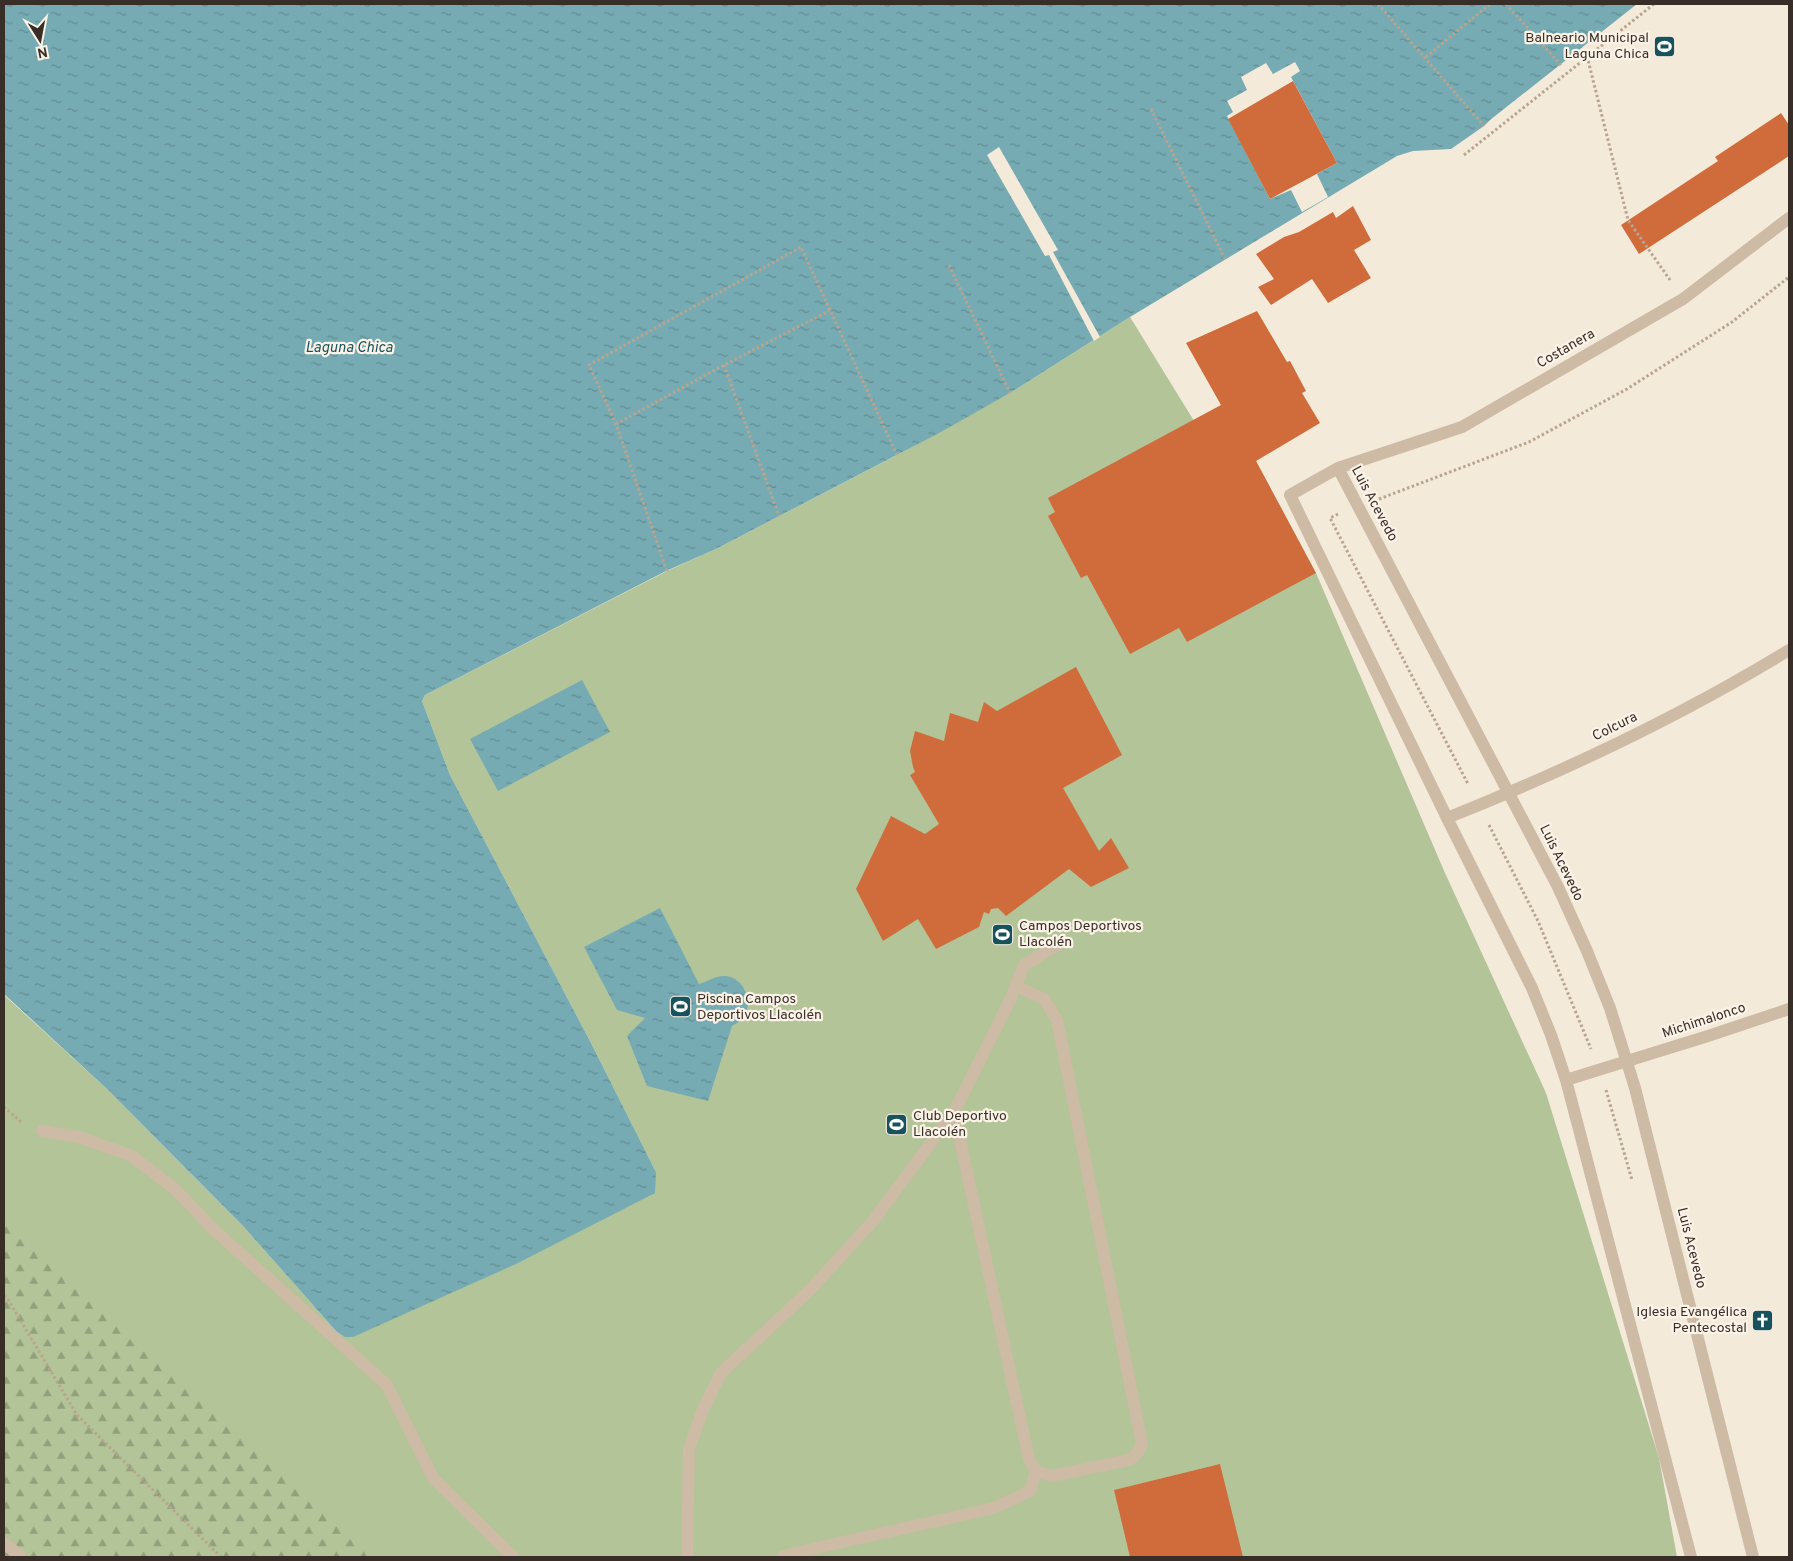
<svg xmlns="http://www.w3.org/2000/svg" width="1793" height="1561" font-family="Overpass,sans-serif">
<defs>
<pattern id="forest-firs" width="22" height="20" patternUnits="userSpaceOnUse" patternTransform="scale(1.25)"><rect width="22" height="20" fill="#b2c498"/><path d="M5 1l3.5 6h-7zM16 11l3.5 6h-7z" fill="#92a07c"/></pattern>
<pattern id="water-ripples" width="26" height="14" patternUnits="userSpaceOnUse" patternTransform="scale(1.25)"><rect width="26" height="14" fill="#76abb3"/><path d="M2 4q2-2 4 0t4 0M15 11q2-2 4 0t4 0" fill="none" stroke="#628c92"/></pattern>
</defs>
<rect width="100%" height="100%" fill="#f4eada"/>
<path fill="url(#forest-firs)" d="M4,1210l377,347h-377z"/>
<path fill="#b2c498" d="M1130,317l98,159 28,-15 60,112 129,300 101,220 113,365 18,99h-1305l-368,-343v-219l103,94 136,137 93,105 320,-159 -65,-129 -141,-268 -28,-74 3,-6 242,-124 49,-22 181,-94 113,-62z"/>
<path fill="url(#water-ripples)" d="M4,4h1633l-147,116 -6,6 -33,23 -38,2 -16,5 -267,161 -120,76 -71,40 -223,116 -50,22 -241,124 -3,6 28,74 141,268 65,129 -1,21 -139,71 -163,73h-8l-9,-6 -93,-105 -136,-137 -103,-95z
M582,680l28,52 -112,59 -28,-52z
M660,908l39,76c9,-3 18,-9 27,-8 19,2 29,29 16,43 -2,3 -7,5 -10,7l-24,75 -61,-15 -20,-50 18,-18 -28,-8 -33,-63z"/>
<path fill="#f4eada" d="M1295,62l5,9 -9,6 46,86 -20,11 11,23 -26,15 -11,-22 -21,9 -43,-83 6,-4 -6,-11 20,-11 -6,-13 25,-14 7,11z
M999,147l59,103 -5,2 47,85 -6,4 -45,-86 -4,1 -58,-101z"/>
<path fill="#d06c3b" d="M1293,81l44,82 -67,36 -42,-80z
M1781,113l8,12v31l-150,98 -18,-29 97,-64 -3,-4z
M1353,206l18,34 -17,10 17,28 -43,25 -16,-24 -41,26 -13,-18 16,-8 -18,-25 28,-17 15,-5 34,-20 3,6z
M1257,311l30,51 3,-1 16,30 -4,2 18,30 -64,38 60,112 -129,69 -8,-14 -49,26 -43,-79 -6,3 -33,-62 7,-4 -7,-14 173,-93 -35,-62z
M1076,667l46,88 -59,33 36,63 12,-13 18,30 -38,19 -22,-18 -63,47 -8,-8 -7,1 -2,5 -5,-2 -5,15 -43,22 -18,-30 -35,22 -27,-52 35,-73 34,18 14,-10 -29,-49 5,-3 -2,-5 -3,-16 5,-20 29,10 6,-28 28,9 6,-20 13,9z
M1220,1464l23,93h-113l-16,-67z"/>
<g fill="none" stroke-linecap="round" stroke-linejoin="round">
<path stroke="#b9a58f" stroke-width="3" stroke-dasharray="2.5 2.5" stroke-linecap="butt" d="M1378,4l106,122
M1506,4l55,61
M1587,56l41,164 42,60
M1426,57l64,-53
M1151,109l74,150
M1464,155l190,-151
M949,265l61,128
M724,365l55,151
M616,424l108,-59 105,-54
M1379,499l150,-57 98,-53 105,-67 57,-45
M1338,514l-8,4 138,266
M667,571l-51,-147 -27,-59 212,-118 96,208
M1489,825l49,96 53,128
M1606,1090l26,90
M4,1107l17,15
M4,1296l3,2 70,117 144,142"/>
<path stroke="#cdbba5" stroke-width="12" d="M1338,468l220,419 29,64 23,57 25,80 118,469
M1447,818c118,-47 234,-102 342,-168
M1566,1080l142,-44 81,-27
M954,1112l75,347 7,12 15,5 78,-16 8,-6 5,-10 -85,-424 -13,-21 -28,-13
M42,1131l37,6 53,19 43,33 37,39 175,157 46,93 80,79
M4,1543l17,14
M687,1557l2,-108 13,-37 19,-39 89,-83 63,-69 81,-109 56,-112 14,-35 37,-22
M782,1557l8,-3 204,-46 36,-17 6,-20
M1691,1557l-125,-477 -15,-45 -19,-47 -85,-170 -157,-323 48,-27 124,-41 221,-128 106,-81"/>
</g>
<defs>
<symbol id="stadium-square" viewBox="-11 -11 22 22"><rect x="-9" y="-9" width="18" height="18" rx="4" fill="#18535d" stroke="#fbf3e7"/><path d="M0-5a6.5 5 0 1 0 0 10a6.5 5 0 1 0 0-10ZM-3.5-1.8h7v3.6h-7Z" fill="#fff"/></symbol>
<symbol id="church-square" viewBox="-11 -11 22 22"><rect x="-9" y="-9" width="18" height="18" rx="4" fill="#18535d" stroke="#fbf3e7"/><path d="M-1.2-6h2.4v3.5h3.3v2.4h-3.3V6h-2.4V-.1h-3.3v-2.4h3.3Z" fill="#fff"/></symbol>
</defs>
<g fill-rule="evenodd">
<use href="#stadium-square" x="1652" y="34" width="25" height="25"/>
<use href="#stadium-square" x="990" y="922" width="25" height="25"/>
<use href="#stadium-square" x="668" y="994" width="25" height="25"/>
<use href="#stadium-square" x="884" y="1112" width="25" height="25"/>
<use href="#church-square" x="1750" y="1308" width="25" height="25"/>
</g>
<g text-anchor="middle" dominant-baseline="central" stroke-width="4.5" stroke-linejoin="round" paint-order="stroke">
<g font-size="14" fill="#382e27" stroke="#fbf3e7" text-anchor="start">
<text x="1649" y="38" text-anchor="end">Balneario Municipal<tspan x="1649" dy="16">Laguna Chica</tspan></text>
<text x="1019" y="926">Campos Deportivos<tspan x="1019" dy="16">Llacolén</tspan></text>
<text x="697" y="999">Piscina Campos<tspan x="697" dy="16">Deportivos Llacolén</tspan></text>
<text x="913" y="1116">Club Deportivo<tspan x="913" dy="16">Llacolén</tspan></text>
<text x="1747" y="1312" text-anchor="end">Iglesia Evangélica<tspan x="1747" dy="16">Pentecostal</tspan></text>
</g>
<g font-size="14" fill="#382e27" stroke="#fbf3e7">
<text transform="translate(1566 349) rotate(-30)">Costanera</text>
<text transform="translate(1374 504) rotate(62)">Luis Acevedo</text>
<text transform="translate(1615 727) rotate(-26)">Colcura</text>
<text transform="translate(1561 863) rotate(64)">Luis Acevedo</text>
<text transform="translate(1704 1021) rotate(-18)">Michimalonco</text>
<text transform="translate(1691 1248) rotate(76)">Luis Acevedo</text>
</g>
<g font-size="15" font-style="italic" fill="#18535d" stroke="#fbf3e7">
<text x="349" y="348">Laguna Chica</text>
</g>
</g>
<rect width="1793" height="1561" fill="none" stroke="#382e27" stroke-width="10"/>
<g transform="translate(40 40) rotate(169)" stroke="#fbf3e7" stroke-width="4" paint-order="stroke">
<path d="M0-4L9 19L0 12L-9 19Z" fill="#382e27"/>
<text y="-8" font-size="14" font-weight="bold" text-anchor="middle" fill="#382e27">N</text>
</g>
</svg>
